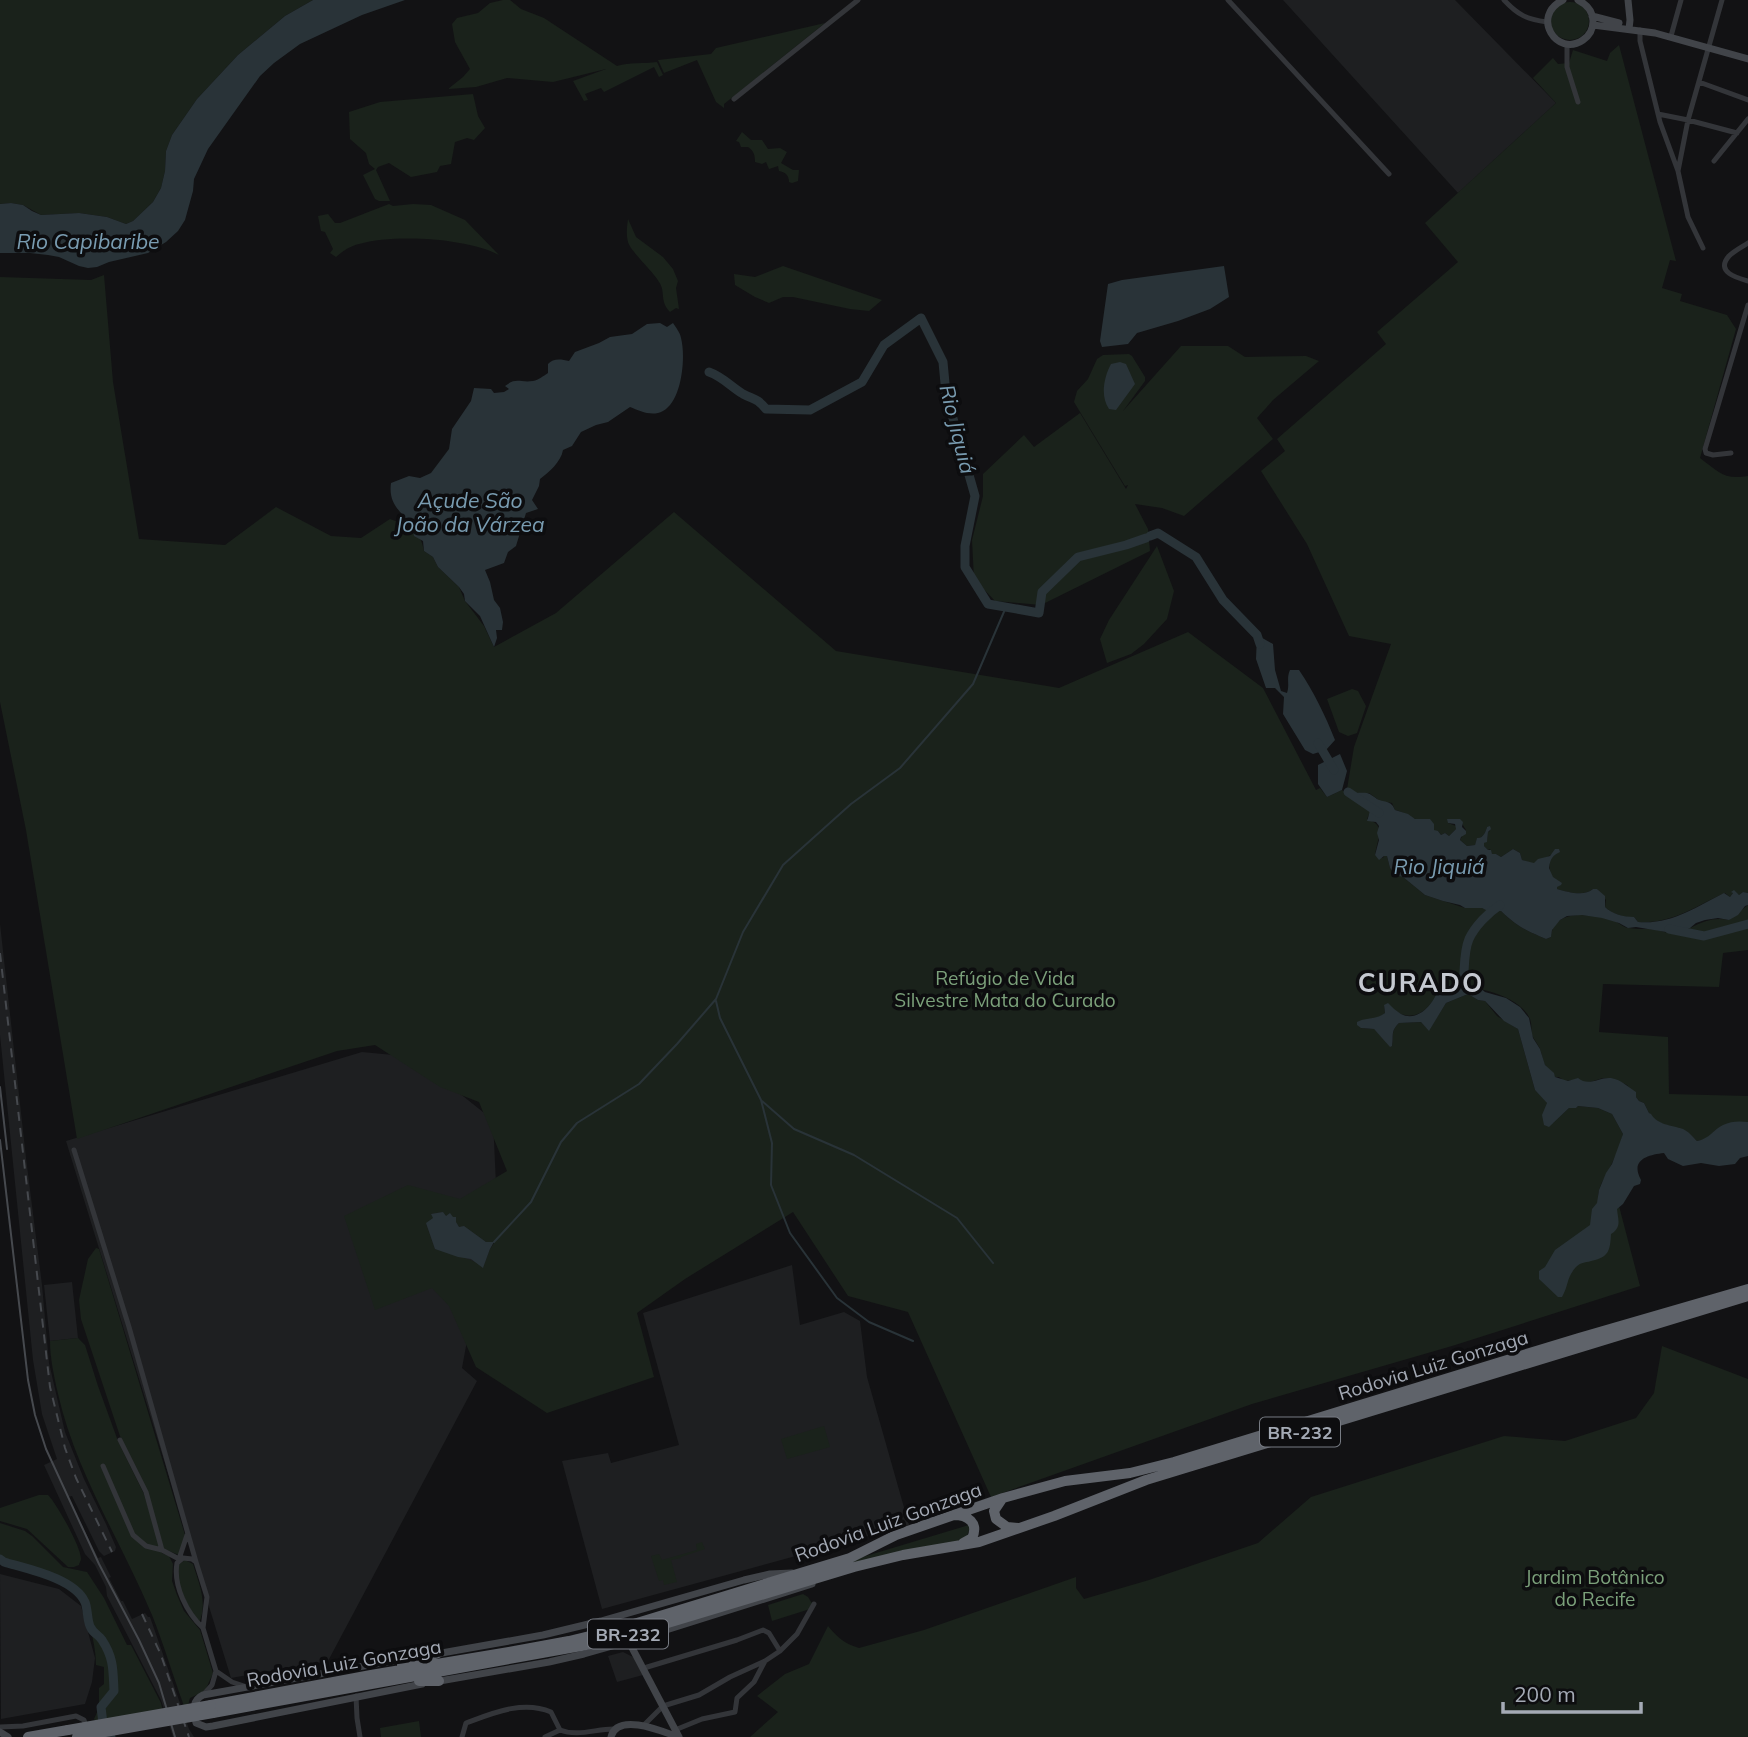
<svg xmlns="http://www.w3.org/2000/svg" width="1748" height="1737" font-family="Mulish,sans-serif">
<rect width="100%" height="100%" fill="#121214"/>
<path fill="#1e1f21" d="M1283,0h172l101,103 -98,90z
M0,924l26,234 16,127 7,78 16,69 19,47 22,45 10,23 -1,4 -11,5 -5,-5 -27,-55 -4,1 30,61 3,-1 10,20 -2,1 12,23h2l9,18 13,-6 3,4h2l39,112 5,8h-21l-12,-37 -54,-104 -1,-9 -11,-22 -10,-11 -41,-89 13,-6 -15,-45 -9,-54 -33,-325z
M362,1052l52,5 79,63 3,64 -34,184 15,13 -149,280 -97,17 -165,-537z
M792,1265l8,60 44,-13 16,9 7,56 42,148 -307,84 -40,-148 46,-8 3,10 68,-18 -36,-132z
M72,1282l6,56 -28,3 -6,-56z
M0,1574l59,15 22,17 14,52 -3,24 -7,22 -84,15z
M623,1652l10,5 10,18 -26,7 -9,-26z"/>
<path fill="#1a221b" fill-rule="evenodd" d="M0,0h313l-28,16 -47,39 -41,44 -25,36 -6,16 -1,20 -4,17 -8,14 -20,19 -7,3 -19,-7 -28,-4 -38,2 -18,-10 -12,-2 -11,1z
M503,0h7l11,9 23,9 73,48c13,-4 26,-2 40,-4l6,13 -4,2 -5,-10 -50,25 -3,-4 -16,6 3,6 -4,1 -11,-20 33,-12 -53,13 -46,-4 -31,9 -28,2 15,-12 7,-8 -15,-27 -3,-18 5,-6 21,-5 12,-10z
M1551 21a19 19 0 1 1 38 0a19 19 0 1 1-38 0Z
M825,23l-101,81v4l-8,-6 -19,-42 -33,13 -6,-13 53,-6 5,-6z
M1619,45l57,216 -6,-1 -8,28 20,6 -2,7 47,14 9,14 -36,129c19,14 23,22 48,18v417l-5,-1 -4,3 -6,-2 -3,4 -5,-4c-30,13 -52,31 -87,29l-4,-5c-10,1 -22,-3 -29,-10l1,-7 -9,-11h-4c-9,8 -26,3 -36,0 -5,-17 -16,-26 3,-39l-26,14 -12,-4 -2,-7 -7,-4 -12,8 -5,-3h-4l-2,-5 -2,1 -4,-4v-3l3,-2 1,-9 2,-1 -3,-4c-1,5 -4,11 -10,12l-2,6 -8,1 -7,-6 6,-10 -7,-11h-10l-1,4 8,3v3l-7,7 -4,-3 -4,2 -3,-4h-3c-7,-7 -13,-9 -22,-13 -6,-3 -10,-6 -18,-8l-3,-7 -12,-2 -11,-8h-15l-7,-4 7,-42 37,-103 -42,-8 -42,-92 -46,-73 24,-20 -8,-12 109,-95 -9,-12 81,-70 -33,-39 131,-120 -23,-25 20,-20 5,6 11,-1 4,-13 34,11 3,-8z
M473,94l5,22 7,12 -11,12 -7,-2 -12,4 -4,22 -11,2 -3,6 -26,5 -22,-14 -11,4 -2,3 14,31h-11l-4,-2 -12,-24 12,-6 -6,-5 -3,-11 -16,-14 -1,-27 31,-10z
M742,132l9,8h11l6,9 12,-1 7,4 -6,11 12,7h6l-1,11 -6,2 -3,-1c0,-7 -4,-10 -10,-11l-1,-5 -9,3 -3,-7 -4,2 -7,-2c0,-7 -1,-11 -7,-15h-7l-2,-5 -3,-1z
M389,204l4,2 20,-2 18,1 34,15 34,35c-33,-17 -104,-21 -140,-11 -9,2 -16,7 -23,13l-6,-4 3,-4 -8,-17 -4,-1 -3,-15 10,-2 7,9h5z
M628,219l8,18 27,20 10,12 5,12 -2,7 3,21 -3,-1 -6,4c-11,-11 -4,-20 -11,-30 -7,-12 -28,-30 -31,-40 -2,-7 -1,-16 0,-23z
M783,266l99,34 -13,11 -19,-2 -57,-12h-10l-14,6 -14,-6 -20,-12 -1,-11 21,3z
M104,275l9,107 26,157 86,6 51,-38 55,29 30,2 29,-19c19,7 30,10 34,32l9,6 5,10 21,20 6,14 19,25 10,21 62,-34 118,-101 162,139 223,37 129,-56 75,56 53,102 4,-2 7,9 15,-7c3,2 6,4 9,6 9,5 15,1 20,14l-4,9c20,6 10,20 8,36l8,3 1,-2h3l3,12 8,7 5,2 22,18 40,13h17l11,3h8c17,16 24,19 45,28l5,-2c2,-30 43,-23 64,-16 4,2 9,7 14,7 5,1 16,1 21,1 8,0 14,4 22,4 23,-2 30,-18 57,-13l19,-15v45l-25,3 -4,34 -116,-3 -4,48 69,5 1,57 79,2v26c-13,0 -25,2 -35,11 -6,5 -8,7 -16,8l-11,-10 -21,-6 -11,-6 -5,-6 -5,-10 -5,-2 -12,-16 -13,-6 -11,-1 -16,5 -12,-3 -11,1 -5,-4h-4c-2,-6 -7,-7 -10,-12 -2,-4 -3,-11 -5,-16 -2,-5 -6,-9 -8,-14 -1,-5 0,-11 -2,-16 -11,-26 -63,-35 -88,-34 -7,14 -18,34 -37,30 -7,-1 -14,-7 -21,-10l1,8 -6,5h-6l-12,10 13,1 18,17c2,-11 -2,-14 7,-23l22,-1 8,8 17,-27 22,-9 10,6 7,1 12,15 21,13 17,61 11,10 7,23 16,-15h7l2,-2 20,2 14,6 11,20c-2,9 -6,19 -10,27 -5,13 -15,23 -15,38l21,7 21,80 -188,60 -200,58 -261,93 -83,-185 -60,-16 -55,-84 -108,67 -48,34 17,64 -107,36 -71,-46 -27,-61 -17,-18 -57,22 -31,-94 64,-31 52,14 47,-28 -28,-69 -39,-15 -65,-42 -38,6 -260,88 -51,-309 -26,-128v-425l91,3zM442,1212c6,6 13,8 17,15l5,-1 22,16 8,1 -4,6 -7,18c-13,-10 -31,-12 -48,-18l-9,-25 8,-6 -3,-4z
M1181,346h47l17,11 61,-1 13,5 -46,39 -16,18 16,21 -89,77 -22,-8 -27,-4 13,25 2,22 -109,54 -46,-4 -21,-22 -2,-39 11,-44v-22l41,-39 10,12 46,-34 46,76 2,-4 -3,1 -51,-84 3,-11 11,-12 9,-20 6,-4 26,-1 3,2 13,21v4l-22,30z
M1157,546l17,45 -7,28 -23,25 -13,10 -24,9 -7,-24 9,-19z
M1352,689l6,2 8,15 -9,27 -9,3 -9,-4 -12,-33z
M96,1248l3,1 86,286 -6,20 -15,-6 -17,-58 -8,-18 -19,-37 -39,-117 -2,-19 9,-41z
M78,1338l7,7 13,41 20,55 26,53 18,59 7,3 4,8 -1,17 5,14 7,16 16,19 13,43 -8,18 -15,7 -2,7 -4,1c-11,-30 -20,-61 -32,-91 -31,-74 -76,-142 -94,-221 -4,-18 -8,-36 -8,-53z
M1662,1346l86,33v358h-998l28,-25 -21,-16 28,-22 24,-10 19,-38c9,11 17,18 31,22l65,-18 152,-53v11l8,11 65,-19 109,-37 53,-46 193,-61 61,5 71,-23 18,-25z
M824,1426l6,21 -43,12 -6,-20z
M39,1495h9c9,9 33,52 33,64 0,2 -2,4 -2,6l-5,2h-6l-41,-38 -27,-8v-13z
M0,1523l25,8 7,5 31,31 24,5 17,26 23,47h4l30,58 2,8 -66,12 -3,-4 5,-11v-20l5,-4v-17l-8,-2c0,-13 -3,-26 -6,-39 -2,-8 -3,-19 -7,-27 -11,-21 -57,-31 -79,-37l-4,-3z
M969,1525c1,8 -2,11 -7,16l-126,28 10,-7z
M702,1542l3,7 -24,8v1l-10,2 6,22 -13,3 -1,-5 -4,1 -8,-25 8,-2 3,6 35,-10 -1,-6z
M185,1560l8,4c6,20 15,39 6,59 -11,-16 -23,-38 -22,-57z
M803,1594l5,3 5,8 -3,4 -38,12 -4,-16z
M419,1721l2,16h-40l-1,-9z"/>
<path fill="#293338" d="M313,0h92l-43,15 -62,29 -26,19 -14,13 -52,73 -14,30 -1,12 -8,29 -7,11 -12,11 -18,11 -39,9 -12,5 -9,1 -9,-2 -20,-9 -11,-2 -18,-2h-30v-49l11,-1 12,2 9,6 9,4 38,-2 28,4 19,7 7,-3 20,-19 8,-14 4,-17 1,-20 6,-16 25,-36 41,-44 47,-39z
M1224,266l5,31 -19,12 -32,12 -41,12 -9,11 -26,3 -2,-6 8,-57 14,-4z
M660,323l7,4 6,-4c3,5 7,9 8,15 5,19 1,63 -18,73 -11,6 -23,0 -33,-4l-22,15 -12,3 -15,7 -9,14 -9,4c-2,12 -14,22 -23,29l-1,7 -7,14 6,9 -12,4 -10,33 -8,6 -4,11 -19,7 5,12 4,18 6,8 3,14 -1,8h-6l1,8 -3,9 -14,-31 -15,-15 -1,-7 -5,-7 -21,-20 -5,-10 -9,-6 -1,-10 -9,-5c-2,-22 -27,-24 -23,-53l18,-7 11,2 11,-5 18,-24 3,-20 19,-28 3,-13 17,1 3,4 10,-1 5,-3 -4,-3c11,-9 15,-3 28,-5 6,-1 10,-5 15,-8v-9c5,-6 13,-5 21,-3l6,-9 24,-9 11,-6 22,-3 15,-10z
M1120,362l6,2 9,20 -19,26 -7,-1c-9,-13 -5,-32 2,-45z
M1257,635l16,9 2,26 6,21 6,2c3,-9 -1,-14 3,-23h9c15,22 26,45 36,70l-9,10 -13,4 -8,-4 -22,-36 1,-17 -9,-9h-9l-10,-29z
M1340,754l7,17 -5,19 -15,7 -9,-13v-19z
M1349,792c6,2 12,0 18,1 4,1 7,4 10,6 9,4 14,1 18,11l13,4 7,5h15l4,5v6l4,1 3,4 4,-2 4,3 7,-7 -1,-5 -7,-1 -1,-4h13l3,3 -1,5 4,4v3l-5,3 -1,3 7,6 8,-1 2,-7c6,1 9,-7 10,-11l3,-1 1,3 -3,3 -1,10 -3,1v3l4,4h3l1,4h4l5,3 12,-8 7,4 2,7 12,3 4,-4 12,-3 5,-7h4l1,3c-7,3 -10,7 -11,16l4,9 9,6 -1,2 -4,2v2c11,3 27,8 36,0h4l8,7v11c7,7 19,10 29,10l4,5c33,3 58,-15 86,-29l6,4 3,-4 -2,-1 3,-2 5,5 4,-3 5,1v12l-3,1 -7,9 -9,5 -11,-2 -13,2 -9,3 -6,5 -18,5 -36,-6 -8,1 -9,-5 -17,-5 -20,-3 -15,1 -7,4 -8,10 -1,7 -5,2c-21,-9 -28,-12 -45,-28h-13l-6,-3h-17l-5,-3 -17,-4 -18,-6 -22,-18 -8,-2 -5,-7 -3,-12h-3l-5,4 -4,-5 4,-15 -2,-7 2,-7 -3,-4 -9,-1c9,-26 -5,-17 -19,-28z
M1442,985h15l23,3 5,4 21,6 14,9 9,11 4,20 7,11 5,16 9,8 1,4 13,4 10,-3c11,9 20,-1 33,0 11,2 17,9 25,14v5l3,4 5,2 5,10 2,1c7,11 20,11 32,15 5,2 10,8 14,12 12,-2 16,-11 26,-16 8,-4 16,-4 25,-3v34l-8,2 -5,6 -16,2 -18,-3 -18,3 -15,-7 -4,-6c-17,2 -34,7 -23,27l-1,4 -6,2 -11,18 -6,5c1,11 5,18 -6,25 -1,17 -2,23 -20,27 -7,2 -10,1 -15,6 -10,11 -7,18 -14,30h-4l-19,-18v-8l6,-4 10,-17 35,-25 2,-16 5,-6 2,-13 7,-17 6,-9 11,-30 -11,-20 -14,-6 -20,-2 -2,2h-7l-20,19 -5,-2 -2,-10 5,-12 -12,-13 -17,-61 -14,-8 -19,-20 -7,-1 -10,-6 -22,9 -17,28 -8,-9 -22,1c-9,9 -5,12 -7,23l-2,1 -16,-18 -13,-1 -4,-3v-3c9,-5 19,-2 28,-9l-1,-8 4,-2c4,4 8,8 13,11 18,9 34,-12 38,-27z
M443,1212l3,4 4,-3 3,4h3v5l3,5 5,-1 22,16h8l-4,7 -7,19 -12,-9 -13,-2 -23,-8 -9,-26 7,-5 -2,-4z"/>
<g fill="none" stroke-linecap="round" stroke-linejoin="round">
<path stroke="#293338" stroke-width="2" d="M716,1001l4,17 41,82 11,43 -1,42 19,48 47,65 32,24 44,19
M762,1101l32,28 60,26 103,63 36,45
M494,1242l37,-40 30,-60 16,-19 62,-39 38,-40 39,-45 27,-67 40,-67 68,-61 49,-36 73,-84 33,-77"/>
<path stroke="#293338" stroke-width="9" d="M709,372c14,5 21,14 34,22 11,6 13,3 23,15l44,1 52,-28 22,-37 37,-27 22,44 3,32 29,102 -10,50v21l23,37 51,9 3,-21 36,-35 48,-12 20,-7
M1150,536l8,-3 38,24 27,43 34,35 3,9
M1318,743l16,27
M1348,792l31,21
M1669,929l35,7 44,-12
M1463,985c2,-14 0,-32 6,-46 6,-13 19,-26 31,-34
M0,1559l4,3c23,7 70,16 81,40 3,7 2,21 6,26 2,5 8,7 11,12 12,18 11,31 12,51l-13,16 3,25 7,5"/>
<path stroke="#333539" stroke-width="5" d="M1228,0l161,174
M1504,0c15,16 23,19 43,22
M1640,30v11l20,81 18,49 10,46 15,31
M1671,36l10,-36
M1567,44v23l11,35
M1699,82l49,18
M734,99l124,-99
M1658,114l30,6 49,13
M1714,161l34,-42
M1678,171l10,-51 34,-120
M1748,243c-6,4 -14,8 -19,13 -14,16 8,22 19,25
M1731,453l-18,2 -7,-2 -1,-4 43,-144
M74,1150l55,177 67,235
M120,1440l26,52 16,58 17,9 8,-24
M103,1466l30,69 13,11 16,4
M203,1628c-16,-15 -30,-42 -26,-65l6,-5 9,1 4,3 11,35 -4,31 13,43 -4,14 -8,9
M644,1668l93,-28 26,-10 6,3 11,18
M216,1671l16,11 12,4
M356,1696l1,22 3,19
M643,1726l20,-20 36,-11 31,-18 35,-16
M0,1727l23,-1 53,-10 8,4 2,7
M675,1730l27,-11 33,-7 2,-14 17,-16 11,-21 15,-10 17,-17 17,-30
M462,1737l4,-14c27,-10 57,-23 85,-11l9,18
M545,1737l15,-7c17,7 36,-1 53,-1"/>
<path stroke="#414449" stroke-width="7" d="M1563,0c-33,16 -6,58 20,40 6,-4 10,-11 10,-19 0,-10 -7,-17 -15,-21
M1628,0l2,20 -1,9
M1592,16l27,7
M1593,25l62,8 93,26
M629,1642l50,95
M436,1654l107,-19 58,-14 143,-41 26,-6 22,-1
M414,1657l-211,38c-12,6 -9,16 -7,28l10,4 7,-1 209,-42
M434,1682l115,-20 35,-8 60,-17 168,-53
M0,1732l8,5
M611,1737c6,-25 51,-6 67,0"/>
<path stroke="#5f636a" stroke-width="10" d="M1002,1499l-8,12 2,8 11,8 11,1
M954,1515c14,0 25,8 18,23l-9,5
M402,1665l36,-12
M419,1681h20
M211,1705l160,-30 138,-23 60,-11 45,-11 236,-72 46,-23 107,-37 62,-17 65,-8 44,-11 405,-124 169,-49
M213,1713l368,-67 37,-8 236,-71 49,-12 76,-13 75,-26 92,-36 602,-184
M28,1737l40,-7"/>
<path stroke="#46494e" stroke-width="2" d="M0,1087l7,62
M0,1140l28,240 7,35 11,34 53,115 40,76 20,43 16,54"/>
<path stroke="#46494e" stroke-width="2" stroke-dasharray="9 7" stroke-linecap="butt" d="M0,953l50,434 15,61 11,30 36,74
M142,1614l19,41 28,82"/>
<path stroke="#5f636a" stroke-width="10" d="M68,1730l143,-25
M77,1737l136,-24"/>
</g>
<g text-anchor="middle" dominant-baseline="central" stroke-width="7" stroke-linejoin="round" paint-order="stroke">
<g fill="#0d0d0f" stroke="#777b83" stroke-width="2">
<rect x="1260" y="1417.5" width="80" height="29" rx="5"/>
<rect x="588" y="1619.5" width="80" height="29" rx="5"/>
</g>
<g font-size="18" font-weight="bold" fill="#a4aab5">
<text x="1300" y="1432">BR-232</text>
<text x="628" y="1634">BR-232</text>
</g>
<g font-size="19" fill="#7ba07a" stroke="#0d0d0f">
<text x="1005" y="978">Refúgio de Vida<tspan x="1005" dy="22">Silvestre Mata do Curado</tspan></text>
<text x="1595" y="1577">Jardim Botânico<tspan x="1595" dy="22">do Recife</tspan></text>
</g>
<g font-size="19" fill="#a4aab5" stroke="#0d0d0f">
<text transform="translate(1433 1365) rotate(-17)">Rodovia Luiz Gonzaga</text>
<text transform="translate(888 1522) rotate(-20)">Rodovia Luiz Gonzaga</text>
<text transform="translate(344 1663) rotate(-10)">Rodovia Luiz Gonzaga</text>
</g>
<g font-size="21" font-style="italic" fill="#799cb1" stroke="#0d0d0f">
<text x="88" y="241">Rio Capibaribe</text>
<text transform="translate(958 429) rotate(76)">Rio Jiquiá</text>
<text x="470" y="500">Açude São<tspan x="470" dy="24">João da Várzea</tspan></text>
<text x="1439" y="866">Rio Jiquiá</text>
</g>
<g font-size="26" font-weight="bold" letter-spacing="2" fill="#c5c9d1" stroke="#0d0d0f">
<text x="1421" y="982">CURADO</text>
</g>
</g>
<path d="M1503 1702v10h138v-10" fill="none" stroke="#a4aab5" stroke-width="3.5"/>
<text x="1514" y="1702" font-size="21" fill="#a4aab5" stroke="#0d0d0f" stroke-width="5" paint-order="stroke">200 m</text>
</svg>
